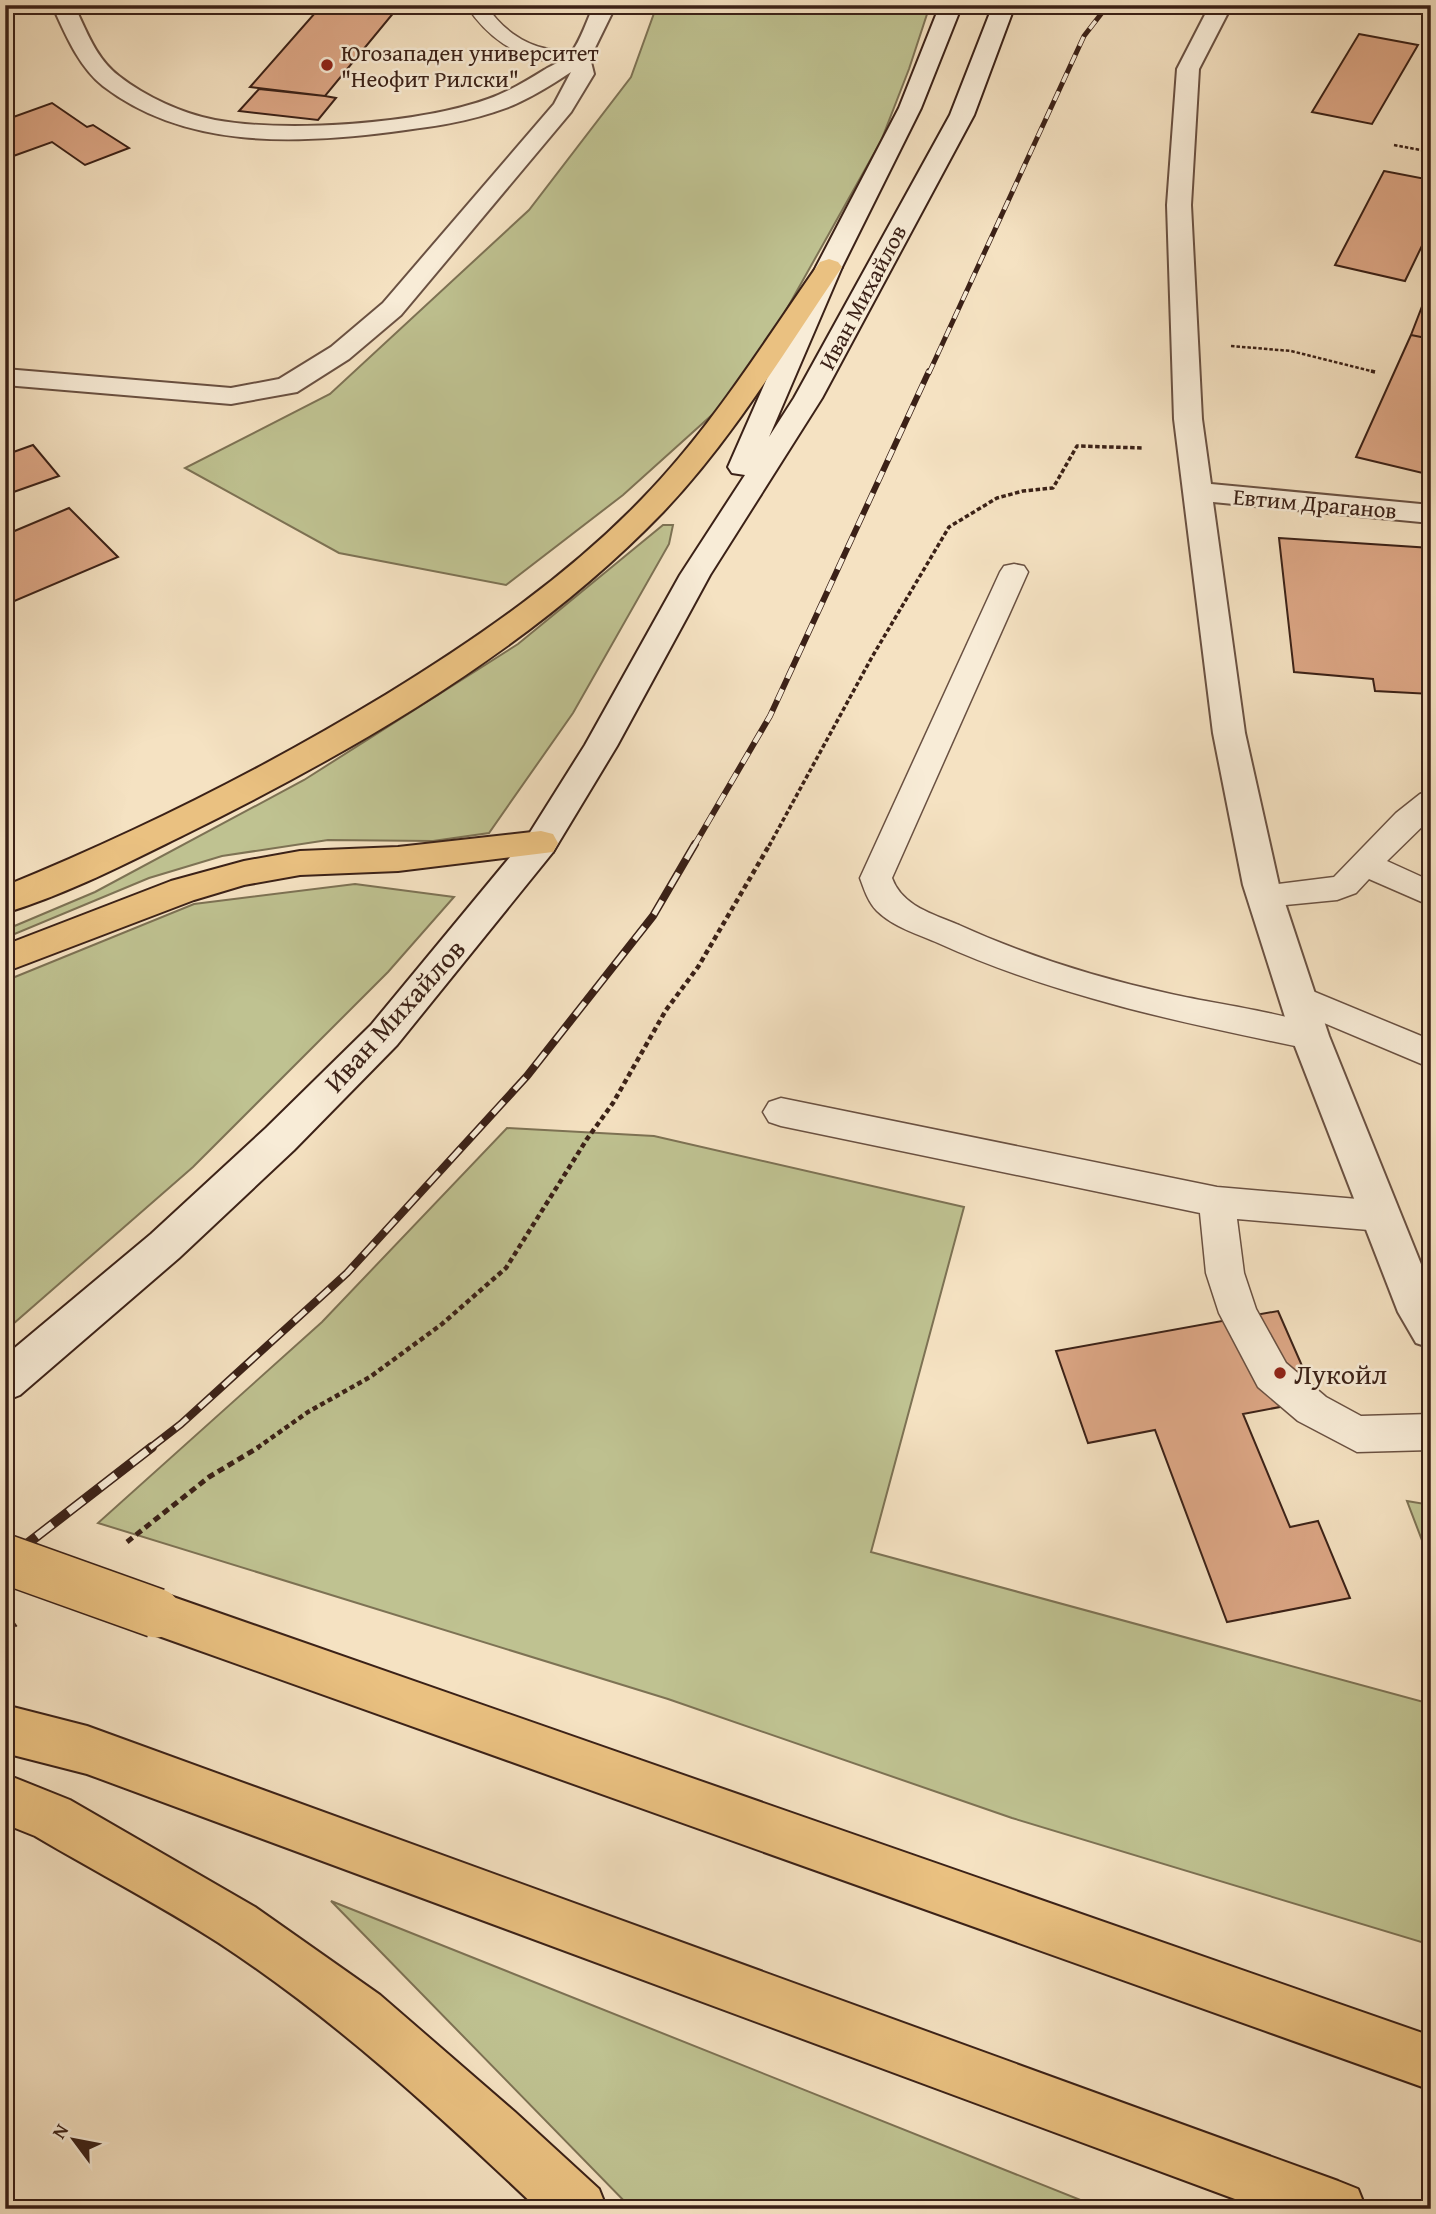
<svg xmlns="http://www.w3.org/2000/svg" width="1436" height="2214" font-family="'Gentium Book Plus',serif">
<rect width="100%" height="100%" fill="#f5e2c2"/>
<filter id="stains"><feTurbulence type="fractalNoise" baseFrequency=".00286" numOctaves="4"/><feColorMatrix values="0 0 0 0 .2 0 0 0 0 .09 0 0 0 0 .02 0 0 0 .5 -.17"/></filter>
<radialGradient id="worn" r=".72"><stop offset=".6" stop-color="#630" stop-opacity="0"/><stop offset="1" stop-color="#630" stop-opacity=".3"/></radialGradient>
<path fill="#bfc291" stroke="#7d7254" stroke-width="2" d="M657,5h273l-21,64 -28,72 -138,246 -120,108 -117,90 -167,-32 -154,-85 145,-74 199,-184 102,-133z
M663,525h10l-4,19 -96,169 -84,120 -56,8 -105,-1 -106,16 -73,22 -144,60v-8l90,-38 209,-112 214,-136z
M355,884l99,13 -66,75 -195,195 -188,164v-350l189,-77z
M507,1128l147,8 310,71 -93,345 560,152v241l-419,-127 -344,-119 -570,-176 224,-201z
M1407,1501l24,4v59z
M331,1901l772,308h-471z"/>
<path fill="#dda786" stroke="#3b2117" stroke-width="2" d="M322,5h78l-75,91 -75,-9z
M1359,34l59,11 -46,79 -60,-12z
M259,89l66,7 11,2 -18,22 -79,-9z
M52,103l35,24 6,-2 36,23 -44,17 -33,-23 -47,17v-39z
M1384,171l47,9v47l-26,54 -70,-16z
M1423,304l8,2v33l-20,-4z
M1411,335l20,4v136l-75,-18z
M33,445l26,31 -54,19v-40z
M69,508l49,49 -113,48v-70z
M1279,538l152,10v146l-56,-3 -2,-12 -79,-7z
M1278,1311l39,89 -74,14 47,113 28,-6 32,77 -123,24 -72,-192 -67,13 -32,-92z"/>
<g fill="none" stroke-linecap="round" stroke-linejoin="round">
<defs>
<path id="lane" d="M466,5h20c14,22 36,39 62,44 12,2 26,2 38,5l3,4 -3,4c-11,3 -22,1 -33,0 -39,-6 -65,-24 -87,-57z
M1014,564l10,2 4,6 -136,306c10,28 41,36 67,47 68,31 139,53 212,69 50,11 102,17 151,33l5,9 -5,9 -12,4c-127,-26 -253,-52 -372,-106 -20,-9 -45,-16 -61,-32 -9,-9 -13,-22 -17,-33l140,-306 4,-6z
M1431,790v28l-44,43 44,20v25l-62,-27 -13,14 -19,7 -73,7 -11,-4 -5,-8 5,-8 81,-10 62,-64 24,-19z
M1298,985l133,55v28l-145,-61 -5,-9 5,-9z
M781,1098l436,89 164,14 13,4 5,11 -5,11 -13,4 -144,-12 7,54 12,36 30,54 40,34 35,19 70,-2v36l-74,2 -59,-31 -40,-34 -39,-74 -13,-40 -6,-60 -419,-87 -12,-4 -6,-10 6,-10z"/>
<path id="street" d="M52,5h22c12,25 22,54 45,71 27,21 62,37 96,44 71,13 204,4 273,-21 20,-7 38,-18 56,-29 8,-5 21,-10 27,-17 10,-13 16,-33 23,-48h22l-26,53 4,16 -23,38 -170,203 -52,44 -52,33 -66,12 -226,-19v-16l226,19 48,-9 52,-32 52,-44 171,-199 17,-32c-21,14 -42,27 -65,36 -37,14 -76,19 -115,24 -97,12 -206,17 -288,-46 -25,-20 -38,-53 -51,-81z
M1210,5h22l-33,64 -8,136 11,214 9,65 220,21v18l-218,-21 32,231 34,152 50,151 102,253v59l-15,-5 -18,-31 -107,-276 -48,-151 -30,-152 -39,-314 -7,-214 10,-136z"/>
<path id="secondary" d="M940,5h22l-41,103 -79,159 -73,170 25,-39 156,-283 43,-110h22l-41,110 -152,283 -112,177 -93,171 -64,106 -156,193 -103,105 -115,108 -159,137 -15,6v-45l146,-122 115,-106 105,-103 158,-191 56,-89 95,-170 65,-100 -13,-2 -4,-6 88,-200 83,-159z"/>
<path id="primary" d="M829,259l9,3 4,5c-57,83 -109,172 -179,245 -133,138 -309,239 -479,323 -57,28 -117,59 -179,78v-27c133,-54 260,-118 382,-192 91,-56 182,-119 256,-196 69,-71 121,-156 177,-236z
M541,831l12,3 5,9 -5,9 -155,19 -98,4 -56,10 -50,15 -189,72v-27l166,-64 73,-20 56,-10 98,-4z
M156,1591l1275,445v54l-1275,-455 -16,-6 -7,-16 7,-16z
M5,1705l82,21 1251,455 20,8 8,20h-104l-1175,-435 -82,-21z
M5,1774l65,26 185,107 125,88 135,117 84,77 8,20h-69c-100,-95 -203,-190 -319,-266 -59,-38 -123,-71 -184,-107l-30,-12z"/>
</defs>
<use href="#lane" stroke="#6a5142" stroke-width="3"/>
<use href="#street" stroke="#6a5142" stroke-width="4"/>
<use href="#secondary" stroke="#3b2117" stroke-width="4"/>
<use href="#primary" stroke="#3b2117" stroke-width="4"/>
<path stroke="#3b2117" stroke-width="2.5" stroke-dasharray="3.5 2" stroke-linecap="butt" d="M1394,145l37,7
M1231,346l60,5 84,21"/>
<path stroke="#3b2117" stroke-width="3.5" stroke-dasharray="4.5 2.5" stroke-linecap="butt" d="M1371,371l4,1
M769,846l103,-189 77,-130 48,-29 26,-7 30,-3 24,-42 67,2"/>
<path stroke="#3b2117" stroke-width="4.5" stroke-dasharray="5 3.5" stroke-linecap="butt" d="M257,1448l51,-36 62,-35 72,-53 64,-56 81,-129 26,-36 53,-93 32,-43 72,-123"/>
<path stroke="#3b2117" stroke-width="5" stroke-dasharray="7 4.5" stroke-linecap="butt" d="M127,1542l82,-65 50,-30
M5,1632l11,-8"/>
<use href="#lane" fill="#f8ecd7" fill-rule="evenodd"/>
<use href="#street" fill="#f8ecd7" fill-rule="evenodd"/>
<use href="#secondary" fill="#f8ecd7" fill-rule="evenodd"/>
<use href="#primary" fill="#eac181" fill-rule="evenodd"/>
<defs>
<path id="rail-far3" d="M929,373l155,-337 24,-31"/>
<path id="rail-far2" d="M694,846l76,-130 159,-345"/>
<path id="rail-far1" d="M150,1448l31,-24 166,-151 180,-197 126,-160 42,-72"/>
<path id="rail" d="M5,1561l147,-114"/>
</defs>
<use href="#rail-far3" stroke="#3b2117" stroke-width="5"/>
<use href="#rail-far2" stroke="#3b2117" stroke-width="6"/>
<use href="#rail-far1" stroke="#3b2117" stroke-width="8"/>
<use href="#rail" stroke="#3b2117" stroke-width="10"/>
<use href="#rail-far3" stroke="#f8ecd7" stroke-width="3.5" stroke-dasharray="10" stroke-linecap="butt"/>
<use href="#rail-far2" stroke="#f8ecd7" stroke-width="4.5" stroke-dasharray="12" stroke-linecap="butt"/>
<use href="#rail-far1" stroke="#f8ecd7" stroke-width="5" stroke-dasharray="16" stroke-linecap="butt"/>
<use href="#rail" stroke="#f8ecd7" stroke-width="7" stroke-dasharray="20" stroke-linecap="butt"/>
<defs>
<path id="primary-bridge" d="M5,1559l151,54"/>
</defs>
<use href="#primary-bridge" stroke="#3b2117" stroke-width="52" stroke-linecap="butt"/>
<use href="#primary-bridge" stroke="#eac181" stroke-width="49"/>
</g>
<g fill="#8f2418" stroke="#f8ecd7" stroke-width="2.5">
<circle cx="327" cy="65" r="7"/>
<circle cx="1280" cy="1373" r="7"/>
</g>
<g text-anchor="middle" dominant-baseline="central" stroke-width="5" stroke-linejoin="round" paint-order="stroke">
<g font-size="23" fill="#3b2117" stroke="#f8ecd7" text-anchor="start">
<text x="341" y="52">Югозападен университет<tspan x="341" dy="26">"Неофит Рилски"</tspan></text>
</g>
<g font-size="23" fill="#3b2117" stroke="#f8ecd7">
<text transform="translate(862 297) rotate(-62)">Иван Михайлов</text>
<text transform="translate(1315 503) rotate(5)">Евтим Драганов</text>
</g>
<g font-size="28" fill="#3b2117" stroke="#f8ecd7">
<text transform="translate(394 1015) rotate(-48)">Иван Михайлов</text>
</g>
<g font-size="28" fill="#3b2117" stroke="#f8ecd7" text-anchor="start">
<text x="1294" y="1373">Лукойл</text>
</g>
</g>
<rect width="1436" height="2214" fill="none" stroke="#f5e2c2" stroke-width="28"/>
<rect x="7" y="7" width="1422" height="2200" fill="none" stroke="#3b2117" stroke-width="3.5"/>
<rect x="14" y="14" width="1408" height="2186" fill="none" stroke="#3b2117" stroke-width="2"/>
<g transform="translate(74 2140) rotate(302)" stroke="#f8ecd7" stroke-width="5" paint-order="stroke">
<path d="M0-5L12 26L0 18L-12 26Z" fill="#3b2117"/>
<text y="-10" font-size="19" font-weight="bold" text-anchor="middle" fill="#3b2117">N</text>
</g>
<rect width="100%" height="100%" filter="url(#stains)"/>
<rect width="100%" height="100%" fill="url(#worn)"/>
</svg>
